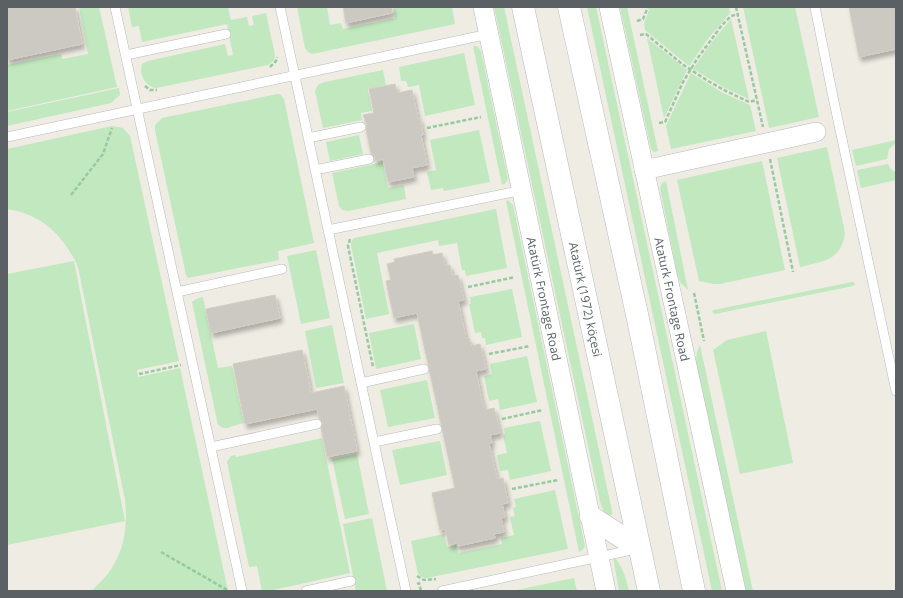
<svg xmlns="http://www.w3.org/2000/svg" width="903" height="598" font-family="'Open Sans',sans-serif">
<defs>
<filter id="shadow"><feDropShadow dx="2.5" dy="4.5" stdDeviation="2" flood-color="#0004"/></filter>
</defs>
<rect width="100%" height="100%" fill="#efece3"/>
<path fill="#c1e8be" d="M79,7h20l18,80 -110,24v-46l54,-11 1,5 26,-5z
M128,7h100l3,13 16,-3 2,9 5,-1 -2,-9 14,-3 9,42 -1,5 -6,5 -112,23c-11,-2 -17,-13 -14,-24l6,-3 77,-17 3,12 5,-1 -6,-31 -85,18 -3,-16 -7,1z
M297,7h30l3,18 11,-2 2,6 52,-11 -2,-11h59l3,17 -143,30 -4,-2 -3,-4z
M494,7h10l108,504v3l-3,2 -5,-4 -4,-10z
M587,7h9l126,584h-10z
M620,7h7l31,144 -4,1 -3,-3z
M650,7h79l1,6 -23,27 -18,26 -44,-36 -1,-6z
M743,7h52l24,110 -50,11z
M731,19l18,80 -24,-11 -32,-19 18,-26z
M647,38l40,32 -23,48z
M473,46h4l4,5 27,128c-1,3 -3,5 -6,6z
M464,53l11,52 -50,11 -6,-31 -11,2 -2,-6h-5l-2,-14z
M383,70l3,15 -18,4 4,22 -11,2 1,7 -39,8 -8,-37 3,-6 7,-3z
M691,73l32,20 27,12 6,26 -85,18 -5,-23z
M119,88l1,7 -9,8 -104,23v-14z
M277,94h3l4,5 30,144 -36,8 1,9 -91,18 -2,-3 -31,-145v-5l7,-7z
M112,126l11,2 7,8 49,225 -42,9 1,7 42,-9 48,223h-137c29,-24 38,-53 34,-91l-47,-233c-14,-31 -36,-53 -71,-58v-60z
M479,130l11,52 -46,9 -1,-3 -12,2 -4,-18 9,-2 -6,-30z
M359,135l4,19 -33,7 -4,-19z
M896,140v3l-7,6 -2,10 -31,7 -4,-16z
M827,147l18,86c-4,28 -22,28 -45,34l-23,-109z
M762,161l23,109 -65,14h-6l-15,-3 -22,-101z
M383,162l5,26 16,-3 2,14 -58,12 -6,-1 -3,-4 -7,-33z
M888,164l2,4 6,5v7l-35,8 -4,-18z
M666,181l22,109 -8,-8 -3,-9 -17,-85 2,-5z
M508,200l5,5 72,341c-1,2 -3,5 -6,6l-73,-351z
M496,209l11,59 -41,8 -1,-6h-3l-5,-27 -18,3 -1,-6 -61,13 12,61 -23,5 -15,-74v-3l3,-4z
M316,250l14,68 -29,6 -14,-68z
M74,261l51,260 -118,24v-271z
M852,282h2l1,2 -2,2 -138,28 -2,-1 -1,-2 2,-1z
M512,289l10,48 -36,8 -1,-7h-3l-1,-6 -6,1 -6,-29h2l-1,-7z
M203,297l15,71 14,-2 12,57 -15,4v1h-6l-5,-3 -26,-123 4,-3z
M414,324l7,35 -45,10 -7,-36z
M332,325l12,58 -28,5 -11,-57z
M766,331l27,132 -53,11 -27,-124 14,-10z
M700,345l53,246h-7l-50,-229 1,-10z
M527,356l10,46 -37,8 -2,-11 -9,2 -5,-25 8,-2 -2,-10z
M427,380l8,38 -47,9 -8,-37z
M540,421l11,50 -41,9 -2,-10 -8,1 -3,-16 10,-2 -4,-18 2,-1 -1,-6z
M322,438l28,135 -81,18h-7l-5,-25 -8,1 -22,-105 4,-6 4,-1 1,2z
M440,441l7,34 -47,10 -8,-35z
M357,454l12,60 -24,5 -13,-60z
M555,490l13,59 -141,29 -6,-1 -3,-3 -7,-33 33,-7 3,13 9,-2 2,8 44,-9 -1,-6 13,-3 -4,-18 5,-1 -2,-8 3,-1 -2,-8z
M372,518l15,73h-31l-13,-67z
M613,557h1c9,10 12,21 15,34h-10z
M574,578l3,13h-65z"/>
<path fill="#ccc8c2" stroke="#d4cdc1" filter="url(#shadow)" d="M7,7h68l7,37 -75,16z
M343,7h49v6l-46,10z
M849,7h47v42l-37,8z
M395,84l2,9 15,-3 6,29h2l3,16h-2l6,30 -15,3 2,9 -26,5 -5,-23 -8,2v-4l-4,-4 -5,-23 1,-5 -4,-10 11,-2 -5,-24z
M432,251l1,4 9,-2 3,13 5,-1 2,11 6,-1 6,25 -6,1 8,38 3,-1 2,8 9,-2 6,25 -10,2 6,30 3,9 9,-2 6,25 -10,2 2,8 -3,1 8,35 6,-1 5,25 -6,1 3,13 -4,1 3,14 -10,2 1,4 -37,8 -1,-3 -8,2 -4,-16 -5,1 -8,-37 23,-5 -38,-175 -23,5 -8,-37 5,-1 -4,-16 8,-2 -1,-3z
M275,295l5,23 -69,15 -5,-24z
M302,350l9,43 33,-7 13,65 -30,6 -6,-29 2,-5 -4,-5 -2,-9 -72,15 -12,-60z"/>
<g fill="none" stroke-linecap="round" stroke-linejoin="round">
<defs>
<path id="lane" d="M115,7l127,584
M280,7l126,584
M815,7l18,90 63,294
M126,55l100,-21
M7,137l482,-103
M308,138l53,-11
M315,170l54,-11
M328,230l195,-40
M177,292l105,-23
M361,383l63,-14
M374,442l63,-13
M211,447l106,-23
M306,591l45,-10
M442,591l194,-42"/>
<g id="street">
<path id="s1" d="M483,7l123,584"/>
<path id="s2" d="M609,7l127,584"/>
<path d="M644,170l172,-38"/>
</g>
<g id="secondary">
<path id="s3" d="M523,7l126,584"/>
<path d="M569,7l69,312 56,272"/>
<path d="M591,517l48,31"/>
</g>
</defs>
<use href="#lane" stroke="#b6babe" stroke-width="10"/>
<use href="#street" stroke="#b6babe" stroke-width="20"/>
<use href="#secondary" stroke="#b7bbc1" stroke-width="23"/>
<path stroke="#97caa1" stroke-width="2.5" stroke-dasharray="4 2" stroke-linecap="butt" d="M736,7l27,120
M637,21l6,-2 5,-12
M640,35l6,-1 36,30 26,17 16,9 25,12 8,-2
M270,67l6,-6 1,-4
M145,86l5,4h7
M659,123l6,-1 18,-40 14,-23 25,-34 9,-9 7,-2
M427,128l54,-11
M770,159l23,113
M71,195l32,-41 9,-26
M350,239l-2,7 25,121
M468,287l47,-10
M694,293l10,48
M489,354l41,-8
M139,374l42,-9
M502,419l41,-9
M512,489l46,-9
M161,552l68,39
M417,576l7,4 12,-1
M417,584l2,-1 2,8"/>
<use href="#lane" stroke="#fff" stroke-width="9"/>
<use href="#street" stroke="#fff" stroke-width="19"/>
<use href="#secondary" stroke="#fff" stroke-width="22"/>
</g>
<g text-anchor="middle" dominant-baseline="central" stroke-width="4" stroke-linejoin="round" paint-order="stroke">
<g font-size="12" fill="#5b6065" stroke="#fff">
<text stroke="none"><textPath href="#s1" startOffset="298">Atatürk Frontage Road</textPath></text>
<text stroke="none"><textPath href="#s3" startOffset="299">Atatürk (1972) köçesi</textPath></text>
<text stroke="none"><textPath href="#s2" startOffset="299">Ataturk Frontage Road</textPath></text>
</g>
</g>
<rect width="903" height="598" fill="none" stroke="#5b6065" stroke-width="16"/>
</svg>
